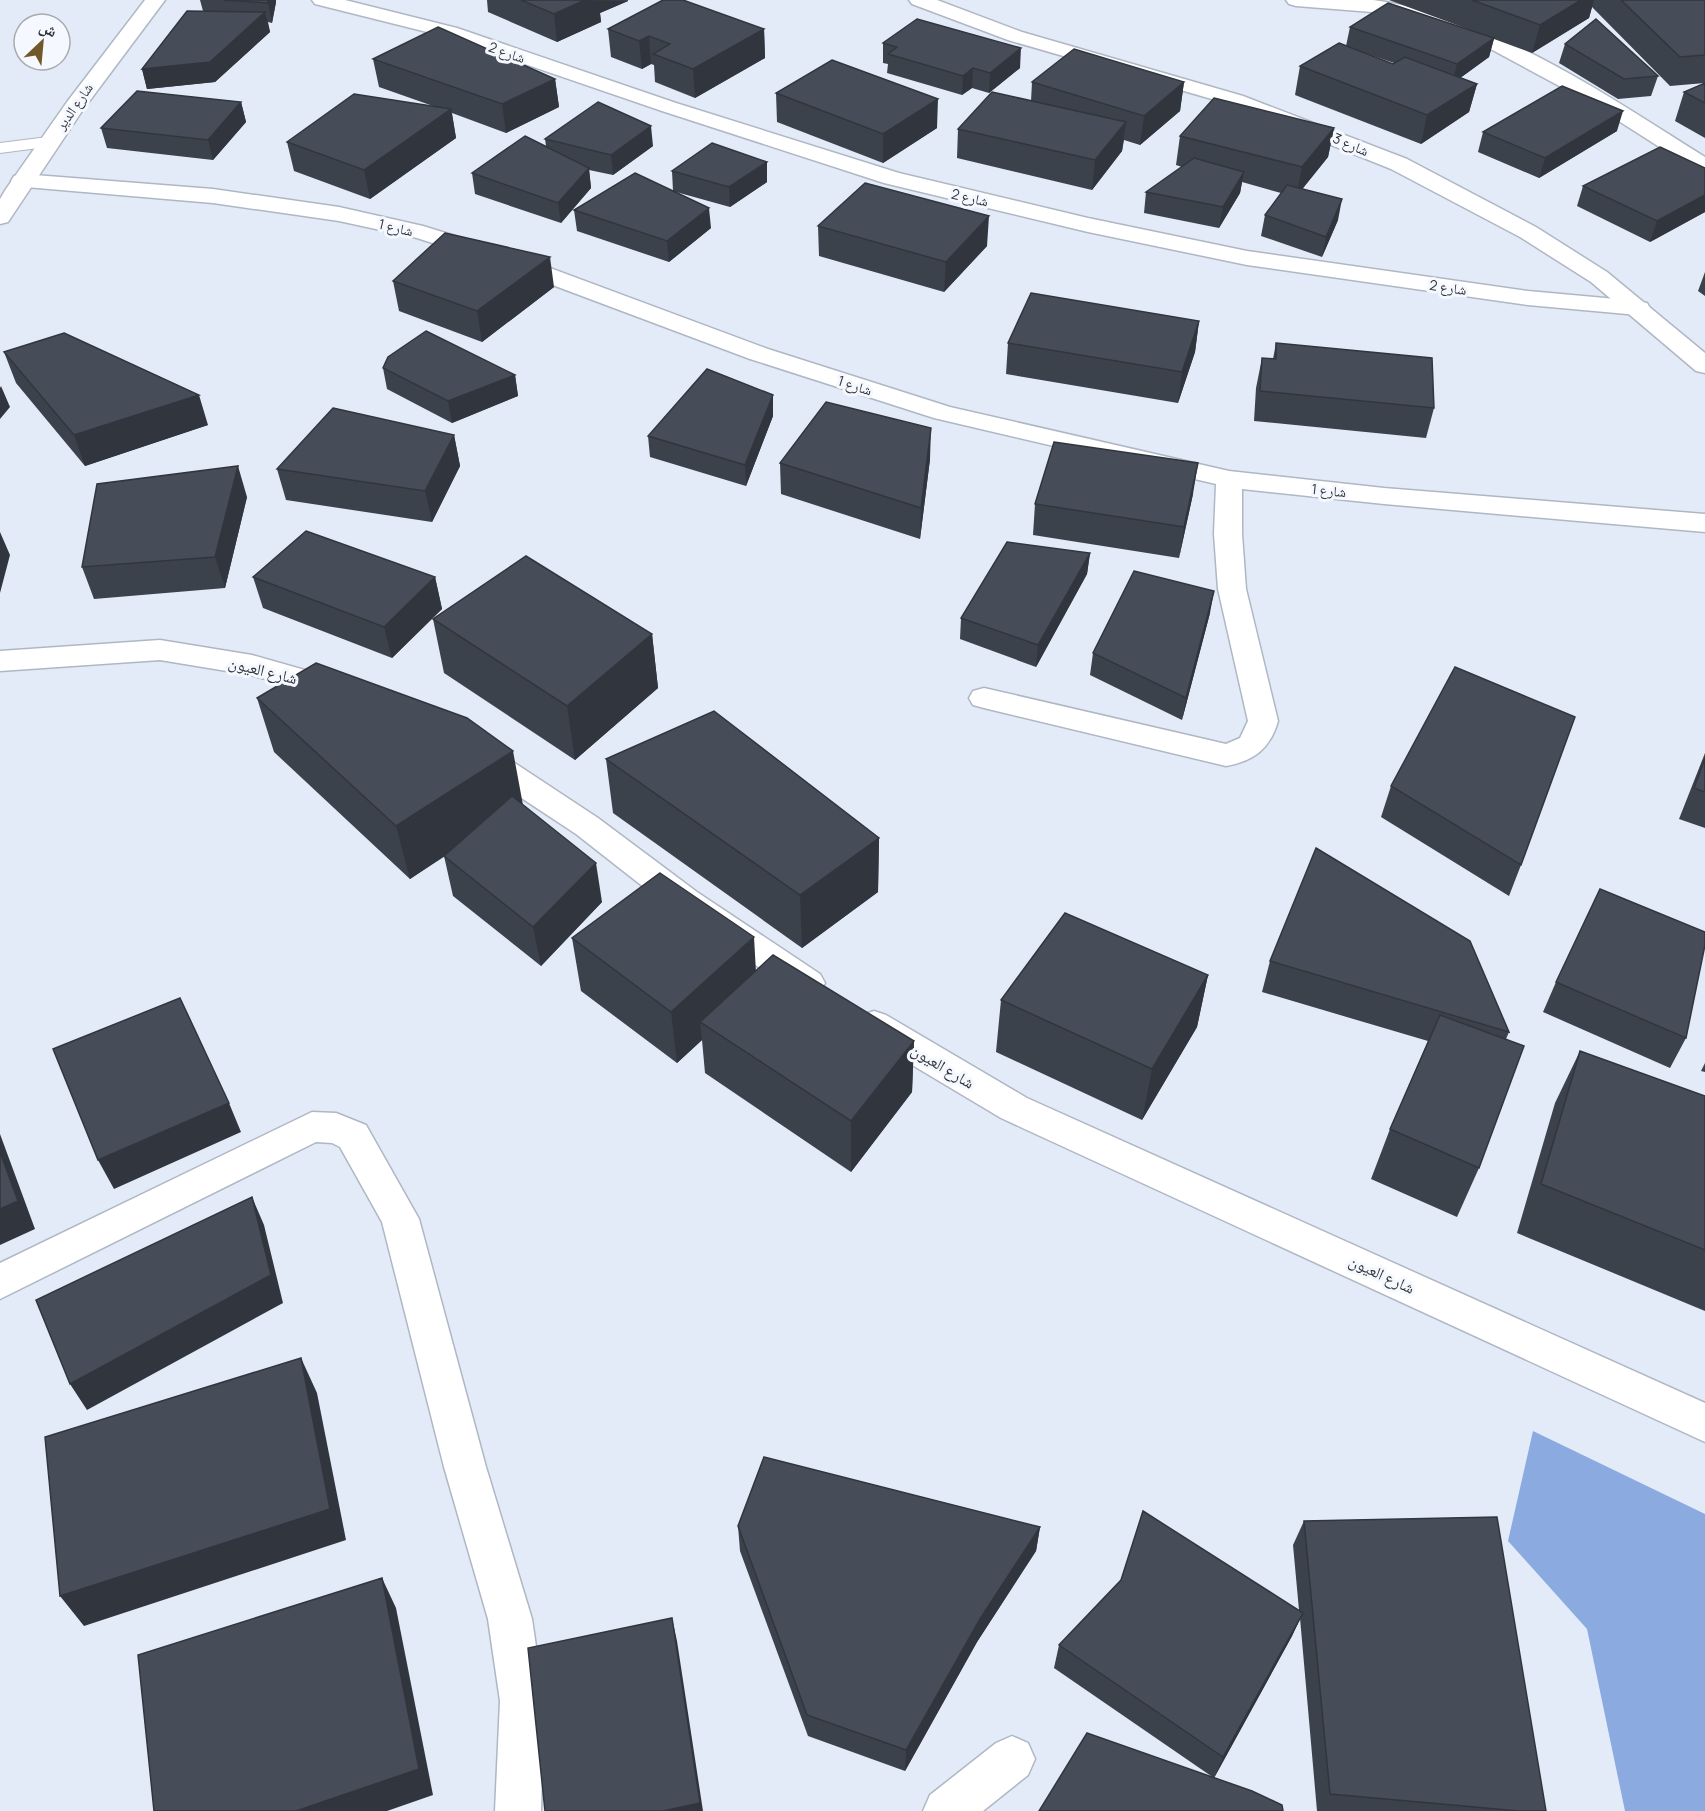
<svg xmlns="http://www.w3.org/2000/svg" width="1705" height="1811" font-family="Manrope,'Noto Naskh Arabic',sans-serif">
<rect width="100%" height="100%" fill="#e3ebf9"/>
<path fill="#8baae0" d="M1533,1431l172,83v297h-80l-38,-182 -79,-88z"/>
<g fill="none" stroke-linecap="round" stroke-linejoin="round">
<defs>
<path id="service" d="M48,137l8,5 -2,4 -54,7v-10z"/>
<path id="minor" d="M312,0h33l112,28 219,75 223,70 189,45 159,33 281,40 110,10 9,2 3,5 -3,5 -9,2 -110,-10 -281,-40 -159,-33 -204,-49 -222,-72 -219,-75 -128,-32z
M1286,0c28,0 59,0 87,0 120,16 231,94 332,157v16l-8,-2 -108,-69 -115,-62 -50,-18 -52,-10 -76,-6 -7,-2z
M22,174l191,15 126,18 84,19 84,26 261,97 182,58 279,64 155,17 321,26v18l-321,-28 -142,-15v45l4,55 32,132c-8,28 -24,40 -52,45l-242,-58 -11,-3 -4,-7 4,-7 11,-3 242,56 14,-6 8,-17 -30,-132 -4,-55 2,-50 -282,-66 -184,-59 -259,-97 -74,-24 -78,-17 -126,-18 -199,-17 -3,-5 3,-5z
M160,640l92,15 95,27 4,7 -4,7 -11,3 -85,-24 -91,-15 -160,11v-20z
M481,745l11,3 106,70 99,74 123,82 5,9 -5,9 -12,4 -12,-4 -123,-82 -97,-76 -106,-70 -4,-8 4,-8z
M874,1011l12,4 141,83 678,305v39l-704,-324 -139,-83 -5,-10 5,-10z
M312,1112l24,1 30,12 53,94 67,248 46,152 12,82 -3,110h-46l5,-110 -12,-82 -44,-152 -62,-245 -42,-75 -8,-4 -16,-1 -316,157v-36z
M1012,1736l16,7 7,16 -7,16 -45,36h-60l7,-16 66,-52z"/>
<path id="tertiary" d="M145,0h20l-83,111 -74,111 -8,2v-25l6,-10 61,-87z
M909,0h28l85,32 221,64 164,63 129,68 71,45 98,81v20l-9,-2 -105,-89 -71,-45 -129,-68 -162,-65 -221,-64 -96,-36z"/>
</defs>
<use href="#service" stroke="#afb7c4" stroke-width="2"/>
<use href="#minor" stroke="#afb7c4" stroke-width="3"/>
<use href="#tertiary" stroke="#afb7c4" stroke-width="3"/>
<use href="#service" fill="#fff" fill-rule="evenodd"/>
<use href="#minor" fill="#fff" fill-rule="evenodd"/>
<use href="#tertiary" fill="#fff" fill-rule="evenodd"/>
</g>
<path fill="#3c424c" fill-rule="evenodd" d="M200,0h76v2l-4,21 -4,-1 2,10 -55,50 -68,7 -5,-20 61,-58z
M487,0h141v1l-28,12 1,9 -44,20 -69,-30z
M1389,0h316v83l-35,3 -78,-79 -3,11 -57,35 -38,-14 -5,18 -29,21 17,6 -8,28 -48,32 -126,-49 5,-29 46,-20 4,-19 123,4zM1362,52l32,11 -1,1z
M608,29h156l1,29 -70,40 -40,-16 -1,-17 -3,-1 -9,5 -31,-12z
M883,43l137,25 -31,25 -17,-5 -10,7 -75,-22 1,-9 -5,-1z
M1565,44l93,32 -7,20 -33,3 -59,-36z
M373,59l182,20 4,28 -53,26 -54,-20 4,25 -86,61 -76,-28 -7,-29 146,-36 -54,-19z
M1032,82h152l-4,29 -40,34 -16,-5 -2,11 -30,39 -135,-32 1,-29 73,-28z
M1705,83v55l-30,-17 9,-29z
M776,93l161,35 -54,35 -106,-41z
M241,102l5,20 -33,38 -106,-12 -6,-20z
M1334,128l-6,29 -26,32 36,31 -16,37 -61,-21 4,-21 16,-22 -39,-11 -2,11 -21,35 -75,-15 2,-21 36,-25 -6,-2 4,-29z
M1617,131l-78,47 -61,-26 5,-20z
M545,139l108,7 -40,29 -24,-5 2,18 -30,35 -86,-29 -3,-21 74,-27z
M1705,168v44l-55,30 -73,-36 6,-20z
M672,171l95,11 -37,25 -54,-15 35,36 -42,34 -92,-31 -3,-21 99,-19z
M818,226l169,20 -43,46 -125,-36z
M1705,272v24l-7,-5z
M393,281l161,6 -72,55 -83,-31z
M1199,321l-4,31 -17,51 -172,-29 2,-31z
M1276,343l158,65 -8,30 -172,-17 2,-33 6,-30 11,1z
M4,352l204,73 -123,41 -69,-83z
M383,368l132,7 3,21 -66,27 -65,-34z
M773,416l-27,70 -96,-29 -2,-21z
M454,435l6,31 -28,56 -146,-22 -9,-31z
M930,459l-10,80 -139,-45 -1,-31z
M1193,494l-14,64 -146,-23 2,-31z
M247,497l-22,91 -131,11 -12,-32z
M1090,553l-3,21 -51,93 -76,-28 1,-21z
M253,577h182l7,32 -50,49 -129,-50z
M1210,613l-28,107 -92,-45 3,-22z
M433,619l219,15 6,54 -83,72 -131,-87z
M257,698l266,107 79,97 -61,64 -88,-70 -9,-40 -34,23 -136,-127z
M1705,753v75l-26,-9z
M606,759l273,79 -1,54 -76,56 -189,-135z
M1391,786l130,79 -12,31 -128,-79z
M572,938l184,32 158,71 -2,51 -61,80 -146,-99 -3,-33 -25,23 -96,-72z
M1270,961l239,71 -3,7 -27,129 -22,49 -86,-38 19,-50 38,-88 -166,-49z
M1208,975l-11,52 -55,93 -146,-68 5,-52z
M1556,982l130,56 -16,30 -127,-56z
M1580,1051l125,45v215l-188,-78 38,-130z
M1705,1063v9l-4,-1z
M1304,1521l242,290h-229l-17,-193 -8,18 -78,142 -160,-110 5,-23 240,-35 -6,-65z
M738,1526l302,1 -4,24 -59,91 -72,129 -97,-35 -68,-185z"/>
<path fill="#31363e" d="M268,0h8v2l-4,21 -4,-20z
M585,0l43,1 -28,12 1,9 -44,20 -3,-28z
M1581,0h13l-5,18 -57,35 8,-28z
M265,12l5,20 -55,50 -68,7 -5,-20z
M764,29l1,29 -70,40 -2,-29z
M649,36l2,28 -9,5 -3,-28z
M1494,38l-5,19 -37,27 5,-20z
M1021,48l-1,20 -31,25 1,-20z
M973,68l-1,20 -10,7 1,-19z
M555,79l4,28 -53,26 -4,-29z
M1184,82l-4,29 -40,34 4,-29z
M1477,84l-8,28 -48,32 6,-29z
M938,99l-1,29 -54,35v-29z
M241,102l5,20 -33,38 -5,-20z
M451,109l5,29 -86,61 -6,-29z
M1623,111l-6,20 -78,47 6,-20z
M1126,122l-4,29 -30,39 3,-30z
M651,126l2,20 -40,29 -2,-20z
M1334,128l-6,29 -32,40 6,-30z
M767,162v20l-37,25 -1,-20z
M589,168l2,20 -30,35 -3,-20z
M1244,172l-4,21 -21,35 4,-21z
M1705,195v17l-55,30 7,-21z
M1342,199l-4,21 -16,37 4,-20z
M709,208l2,20 -42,34 -2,-21z
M989,216l-2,30 -43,46 2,-30z
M550,257l4,30 -72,55 -5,-31z
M1199,321l-4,31 -17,51 4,-31z
M515,375l3,21 -66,27 -4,-22z
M1,386l9,21 -10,12v-31z
M199,395l9,30 -123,41 -11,-31z
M773,395v21l-27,70 -1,-21z
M931,428l-1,31 -10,80 1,-31z
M454,435l6,31 -28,56 -7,-31z
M1198,463l-5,31 -14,64 5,-31z
M238,466l9,31 -22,91 -10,-31z
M0,532l10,23 -10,38z
M1090,553l-3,21 -51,93 2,-22z
M435,577l7,32 -50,49 -8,-31z
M1214,591l-4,22 -28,107 4,-22z
M652,634l6,54 -83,72 -8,-54z
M513,751l10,54 -113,74 -14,-53z
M879,838l-1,54 -76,56 -2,-53z
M596,863l6,39 -61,64 -8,-39z
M754,937l3,53 -57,32 2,18 -25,23 -6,-51z
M1208,975l-11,52 -55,93 10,-51z
M914,1041l-2,51 -61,80v-51z
M229,1103l12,29 -127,57 -16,-29z
M0,1134l35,95 -35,16z
M252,1197l12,28 19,78 -196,107 -17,-26z
M301,1358l16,35 29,147 -262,86 -24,-30z
M1040,1527l-4,24 -59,91 -72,129 1,-21 74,-131z
M382,1578l14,30 37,187 -46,16h-91z
M1303,1613l-11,23 -78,142 9,-21z
M672,1618l5,23 26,170h-40z"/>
<path fill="#464d58" stroke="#31363e" stroke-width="1.5" d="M224,0h44v3z
M521,0h64l-31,14z
M663,0h20l81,29 -71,40 -40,-15 17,-10 -21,-8 -10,5 -31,-12z
M1472,0h109l-41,25z
M1621,0h84v55l-25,2z
M1388,3l106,35 -37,26 -107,-37z
M187,11l78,1 -55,50 -68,7z
M917,19l104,29 -31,25 -17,-5 -10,8 -75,-22 9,-7 -14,-4z
M1596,19l62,57 -34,3 -59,-35z
M438,27l117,52 -53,25 -129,-45z
M1339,43l54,21 12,-7 72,27 -50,31 -127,-49z
M1074,49l110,33 -40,34 -112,-34z
M832,60l106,39 -55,35 -107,-41z
M1705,83v20l-21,-11z
M1562,86l61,25 -78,47 -62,-26z
M137,91l104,11 -33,38 -107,-12z
M992,92l134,30 -31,38 -137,-31z
M354,94l97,15 -87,61 -77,-28z
M1214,98l120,30 -32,39 -122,-31z
M598,102l53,24 -40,29 -66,-16z
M525,136l64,32 -31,35 -86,-30z
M712,143l55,19 -38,25 -57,-16z
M1660,147l45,21v27l-48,26 -74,-35z
M1194,158l50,14 -21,35 -77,-15z
M635,173l74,35 -42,33 -93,-31z
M865,183l124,33 -43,46 -128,-36z
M1287,185l55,14 -16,38 -61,-22z
M445,233l105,24 -73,54 -84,-30z
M1031,293l168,28 -17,51 -174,-29z
M426,331l89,44 -67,26 -65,-33 5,-11z
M64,333l135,62 -125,40 -70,-83z
M1276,343l156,15 2,50 -174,-17 2,-33 14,1z
M707,369l66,26 -28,70 -97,-29z
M826,402l105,26 -10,80 -141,-45z
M333,408l121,27 -29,56 -148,-22z
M1054,442l144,21 -14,64 -149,-23z
M238,466l-23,91 -133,10 15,-83z
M306,531l129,46 -51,50 -131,-50z
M1007,542l83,11 -52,92 -77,-27z
M526,556l126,78 -85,72 -134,-87z
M1134,571l80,20 -28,107 -93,-45z
M316,663l151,55 46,33 -117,75 -139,-128z
M1455,667l120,50 -54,148 -130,-79z
M714,711l165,127 -79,57 -194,-136z
M1705,758v34l-11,-4z
M512,796l84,67 -63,64 -89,-71z
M1316,848l154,93 39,91 -239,-71z
M660,873l94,64 -83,75 -99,-74z
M1600,889l105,43v13l-19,93 -130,-56z
M1065,913l143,62 -56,94 -151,-69z
M773,955l141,86 -63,80 -151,-99z
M180,998l49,105 -131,57 -45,-111z
M1440,1015l84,31 -45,122 -89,-39z
M1580,1051l125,45v154l-164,-66z
M0,1152l18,49 -18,8z
M252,1197l19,78 -201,109 -34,-84z
M301,1358l29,151 -270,87 -15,-159z
M764,1457l276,70 -60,92 -74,131 -99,-35 -69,-189z
M1143,1511l160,102 -80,144 -164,-112 62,-65z
M1497,1517l49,294h-27l-189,-17 -26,-273z
M382,1578l37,191 -123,42h-142l-16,-156z
M672,1618l28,185 -37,8h-118l-17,-163z
M1087,1733l165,58 30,14 1,6h-244z"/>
<g text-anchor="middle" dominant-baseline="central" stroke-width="6" stroke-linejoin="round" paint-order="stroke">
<g font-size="14" fill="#313439" stroke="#f5f8fe">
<text transform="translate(507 52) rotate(19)">شارع 2</text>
<text transform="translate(74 106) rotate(-55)">شارع الدير</text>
<text transform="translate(1351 144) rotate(23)">شارع 3</text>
<text transform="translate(970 197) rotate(13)">شارع 2</text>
<text transform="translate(396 227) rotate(13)">شارع 1</text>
<text transform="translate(1448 287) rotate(8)">شارع 2</text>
<text transform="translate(855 385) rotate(18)">شارع 1</text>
<text transform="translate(1329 490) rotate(6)">شارع 1</text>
</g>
<g font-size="16" fill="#313439" stroke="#f5f8fe">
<text transform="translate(263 670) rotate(14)">شارع العيون</text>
<text transform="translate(943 1066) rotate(31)">شارع العيون</text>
<text transform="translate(1382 1274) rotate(25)">شارع العيون</text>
</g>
</g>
<g transform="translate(42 42) rotate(26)"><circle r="28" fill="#f5f8fe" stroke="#a7aaaf" stroke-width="1.5"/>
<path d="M0-4.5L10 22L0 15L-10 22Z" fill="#715829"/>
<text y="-9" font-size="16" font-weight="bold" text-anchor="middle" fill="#313439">ش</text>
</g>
</svg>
